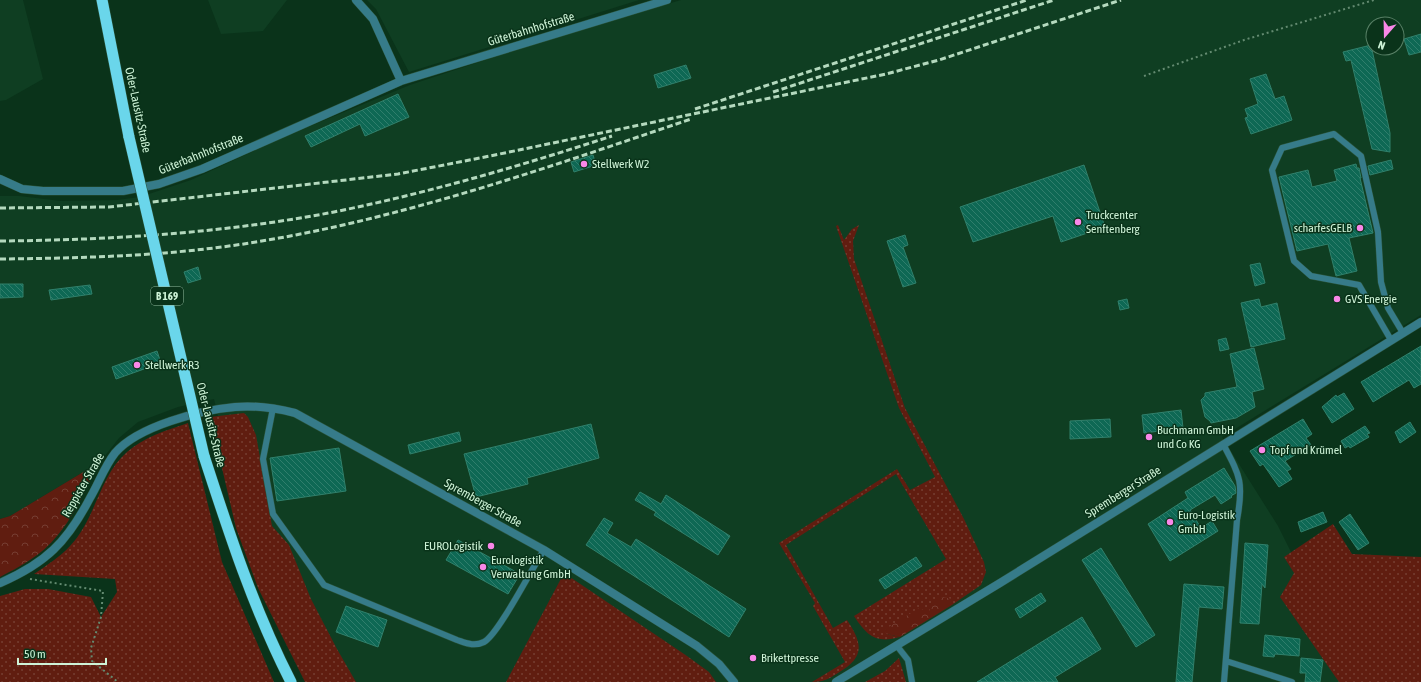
<svg xmlns="http://www.w3.org/2000/svg" width="1421" height="682" font-family="'Asap Condensed',sans-serif">
<defs>
<pattern id="grass-dots" width="8" height="8" patternUnits="userSpaceOnUse"><rect width="8" height="8" fill="#601d10"/><path d="M2 2h.1M6 6h.1" fill="none" stroke="#763e32" stroke-width="1.8" stroke-linecap="round"/></pattern>
<pattern id="forest-crowns" width="20" height="18" patternUnits="userSpaceOnUse"><rect width="20" height="18" fill="#601d10"/><path d="M2 6a3 3 0 1 1 6 0M12 15a3 3 0 1 1 6 0" fill="none" stroke="#763e32"/></pattern>
<pattern id="building-back-hatch" width="6" height="6" patternUnits="userSpaceOnUse"><rect width="6" height="6" fill="#0e6854"/><path d="M-1 5l2 2M0 0l6 6M5-1l2 2" fill="none" stroke="#307e6c"/></pattern>
</defs>
<rect width="100%" height="100%" fill="#0a331a"/>
<path fill="#0f3e22" fill-rule="evenodd" d="M0,0h23l20,79 -37,21 -6,1z
M208,0h79l-24,31 -42,3z
M367,0h272l-230,72 -33,-63z
M681,0h740v315l-199,122 56,89 78,156h-1009l-107,-172 -26,-111 -36,8 -40,15 -19,16 -19,24 -90,54 -10,3v-323h19l42,5 56,-1 23,-3 51,-17 95,-44 124,-51 108,-36zM1373,24h24v24h-24z"/>
<path fill="url(#grass-dots)" d="M838,225l6,15 8,-11 7,-4 -6,16 1,18 51,149 59,111 20,43 2,10 -5,13 -29,20 -1,-6 -20,9 -2,5 -5,-2 -37,23 13,3c-24,7 -33,-1 -46,-21l92,-57 -50,-85 -110,71 47,83 14,-8c16,24 18,37 -9,53 -9,6 -15,9 -26,9l33,-20 -32,-56 2,-3 -36,-60 118,-74 13,21 25,-13 -36,-69 -63,-182z
M244,413l4,4 8,18 16,91 17,19 22,54 26,50 19,33h-51l-47,-94 -22,-60 -26,-111z
M188,423l34,139 52,120h-274v-86l25,-7h23l43,8 10,20 16,-25 -2,-13 -81,-5c13,-9 26,-17 36,-28 26,-27 29,-70 57,-94 17,-15 40,-22 61,-29z
M1333,524l19,30 69,3v125h-82l-59,-85 14,-24 -10,-16z
M564,573l123,83 22,16 7,10h-210z
M899,658l7,24h-41l20,-11z"/>
<path fill="url(#forest-crowns)" d="M100,462c-13,24 -25,53 -43,74 -15,19 -36,30 -57,41v-58l10,-3z
M942,597l10,2v6l-52,32 -13,-3 -3,-4 35,-22 10,4 3,-11z"/>
<path fill="url(#building-back-hatch)" stroke="#30806b" d="M1421,34v18l-12,3 -5,-16z
M1371,45l19,88v19l-18,-3 -21,-89 -5,1 -3,-9z
M686,65l5,13 -33,10 -4,-13z
M1266,74l9,25 9,-3 8,24 -41,14 -6,-16 3,-1 -3,-8 13,-5 -8,-25z
M398,94l11,23 -44,19 -5,-12 -49,23 -6,-11z
M593,155l3,10 -22,7 -3,-10z
M1391,160l2,9 -23,6 -2,-9z
M1356,164l1,4h2l2,10h-1l13,55 -24,5 8,33 -21,5 -8,-32 -31,7 -18,-74 29,-7 4,17 25,-6 -3,-11z
M1084,165l21,62 -44,15 -8,-26 -80,26 -13,-35z
M905,235l3,10 -5,2 13,36 -13,4 -16,-46z
M1260,263l5,20 -10,3 -5,-21z
M198,267l3,12 -13,4 -4,-11z
M0,284h23v13l-23,1z
M90,285l2,9 -41,6 -2,-10z
M1127,299l2,9 -9,2 -2,-9z
M1259,299l2,8 16,-4 8,36 -34,8 -10,-44z
M1226,338l3,11 -9,2 -2,-11z
M1421,346v38l-7,4 -5,-8 -36,22 -12,-20z
M1254,348l10,41 -12,3 3,15 -19,11 -25,5 -1,-2 -5,-4 -4,-17 4,-4v-3l32,-6 -7,-33z
M157,351l4,12 -45,16 -4,-12z
M1344,393l10,16 -22,14 -10,-16 14,-12 1,2z
M1181,410l2,18 -39,5 -2,-18z
M1110,419l1,18 -41,2v-18z
M1303,419l9,15 -6,4 5,7 -26,16 6,8 -4,2 5,8 -13,8 -16,-23 -3,2 -10,-15z
M1410,422l6,10 -16,11 -5,-11z
M591,424l8,34 -72,20 1,6 -52,13 -12,-43z
M1365,426l5,7 -3,1 2,3 -19,11 -1,-2 -4,2 -4,-7z
M459,432l2,9 -51,13 -2,-9z
M339,448l7,43 -69,10 -7,-43z
M1224,468l11,18 1,7 -5,3 1,1 -11,7 -6,-9 -25,15 11,18 11,-7 6,10 -48,30 -22,-37 40,-26 -3,-6z
M640,492l21,12 5,-9 64,41 -12,19 -64,-40 2,-3 -21,-12z
M1323,512l4,10 -26,10 -3,-10z
M1350,514l19,29 -11,7 -19,-28z
M604,518l9,5 -6,10 24,14 5,-8 110,70 -17,28 -143,-92z
M458,540l62,34 -12,20 -62,-34z
M1245,543l23,2 -3,43 -3,-4 -3,40 -19,-1z
M1101,548l54,87 -19,12 -54,-87z
M916,557l6,9 -37,23 -6,-9z
M1184,584l40,3 -2,22 -23,-2 -7,75h-16z
M1041,593l5,8 -26,17 -5,-9z
M346,606l41,14 -9,27 -42,-15z
M1082,617l19,32 -46,28 3,5h-81z
M1265,635l35,4 -1,17 -24,-2 -1,3 -11,-1z
M1301,658l22,2 -3,22h-15l1,-9h-6z"/>
<g fill="none" stroke-linecap="round" stroke-linejoin="round">
<defs>
<path id="service" d="M1391,340l-32,-55 -48,-9 -17,-15 -22,-91 10,-22 52,-14 27,22 17,76 3,50 7,26 15,25
M273,408l-10,51 10,55 51,71 133,55c9,3 17,7 27,2 14,-7 48,-74 60,-92
M1223,444c17,32 21,38 14,76l-13,162
M897,646l11,14 4,22
M1226,661l66,21"/>
<path id="minor" d="M356,0l17,19 28,62
M0,179l22,10 21,2h80l36,-7 43,-15 199,-88 266,-81
M0,583c46,-20 67,-41 90,-85 9,-15 14,-31 25,-45 23,-27 86,-43 120,-46 20,-2 40,1 60,6l249,137 153,96 22,18 15,18
M836,682l164,-99 421,-261"/>
<path id="trunk" d="M102,0l27,137
M204,456c25,77 50,154 87,226"/>
</defs>
<use href="#service" stroke="#295238" stroke-width="7"/>
<use href="#minor" stroke="#295238" stroke-width="9"/>
<use href="#trunk" stroke="#295238" stroke-width="12"/>
<path stroke="#648b71" stroke-width="2" stroke-dasharray="2 3" stroke-linecap="butt" d="M1144,76l100,-36 130,-40
M30,579l73,12 -2,26 -10,31 1,13 26,21"/>
<use href="#service" stroke="#367b89" stroke-width="6"/>
<use href="#minor" stroke="#367b89" stroke-width="8"/>
<use href="#trunk" stroke="#6ad6eb" stroke-width="11"/>
<path stroke="#b4d9be" stroke-width="3" stroke-dasharray="6 3" stroke-linecap="butt" d="M773,92l281,-92
M695,109l332,-109
M0,208l109,-1 289,-33 92,-18 396,-82 53,-14 182,-60
M0,241c112,-1 224,-8 334,-29 94,-19 186,-46 278,-76
M0,259c86,-1 171,-3 256,-17 149,-24 293,-75 435,-123"/>
<defs>
<path id="trunk-bridge" d="M129,137l75,319"/>
</defs>
<use href="#trunk-bridge" stroke="#295238" stroke-width="12" stroke-linecap="butt"/>
<use href="#trunk-bridge" stroke="#6ad6eb" stroke-width="11"/>
</g>
<g fill="#f987e8" stroke="#0a331a" stroke-width="1.5">
<circle cx="584" cy="164" r="4"/>
<circle cx="1078" cy="222" r="4"/>
<circle cx="1360" cy="228" r="4"/>
<circle cx="1337" cy="299" r="4"/>
<circle cx="137" cy="365" r="4"/>
<circle cx="1149" cy="437" r="4"/>
<circle cx="1262" cy="450" r="4"/>
<circle cx="1170" cy="522" r="4"/>
<circle cx="491" cy="546" r="4"/>
<circle cx="483" cy="567" r="4"/>
<circle cx="753" cy="658" r="4"/>
</g>
<g text-anchor="middle" dominant-baseline="central" stroke-width="3" stroke-linejoin="round" paint-order="stroke">
<rect fill="#0a331a" stroke="#93b99e" stroke-width="1" x="151" y="287" width="32" height="18" rx="3"/>
<g font-size="11" font-weight="bold" fill="#cef3d7">
<text x="167" y="296">B 169</text>
</g>
<g font-size="12" fill="#cef3d7" stroke="#0a331a">
<text transform="translate(531 29) rotate(-17)">Güterbahnhofstraße</text>
<text transform="translate(138 110) rotate(78)">Oder-Lausitz-Straße</text>
<text transform="translate(201 154) rotate(-22)">Güterbahnhofstraße</text>
<text transform="translate(211 425) rotate(76)">Oder-Lausitz-Straße</text>
<text transform="translate(83 485) rotate(-60)">Reppister Straße</text>
<text transform="translate(1123 492) rotate(-32)">Spremberger Straße</text>
<text transform="translate(483 503) rotate(29)">Spremberger Straße</text>
</g>
<g font-size="12" fill="#cef3d7" stroke="#0a331a" text-anchor="start">
<text x="592" y="164">Stellwerk W2</text>
<text x="1086" y="215">Truckcenter<tspan x="1086" dy="14">Senftenberg</tspan></text>
<text x="1352" y="228" text-anchor="end">scharfesGELB</text>
<text x="1345" y="299">GVS Energie</text>
<text x="145" y="365">Stellwerk R3</text>
<text x="1157" y="430">Buchmann GmbH<tspan x="1157" dy="14">und Co KG</tspan></text>
<text x="1270" y="450">Topf und Krümel</text>
<text x="1178" y="515">Euro-Logistik<tspan x="1178" dy="14">GmbH</tspan></text>
<text x="483" y="546" text-anchor="end">EUROLogistik</text>
<text x="491" y="560">Eurologistik<tspan x="491" dy="14">Verwaltung GmbH</tspan></text>
<text x="761" y="658">Brikettpresse</text>
</g>
</g>
<g transform="translate(1385 36) rotate(200)"><circle r="19" fill="#0a331a" stroke="#588066"/>
<path d="M0-3L7 15L0 10L-7 15Z" fill="#f987e8"/>
<text y="-6" font-size="11" font-weight="bold" text-anchor="middle" fill="#cef3d7">N</text>
</g>
<path d="M18 658v6h88v-6" fill="none" stroke="#cef3d7" stroke-width="2"/>
<text x="24" y="658" font-size="12" fill="#cef3d7" stroke="#0a331a" stroke-width="3" paint-order="stroke">50 m</text>
</svg>
